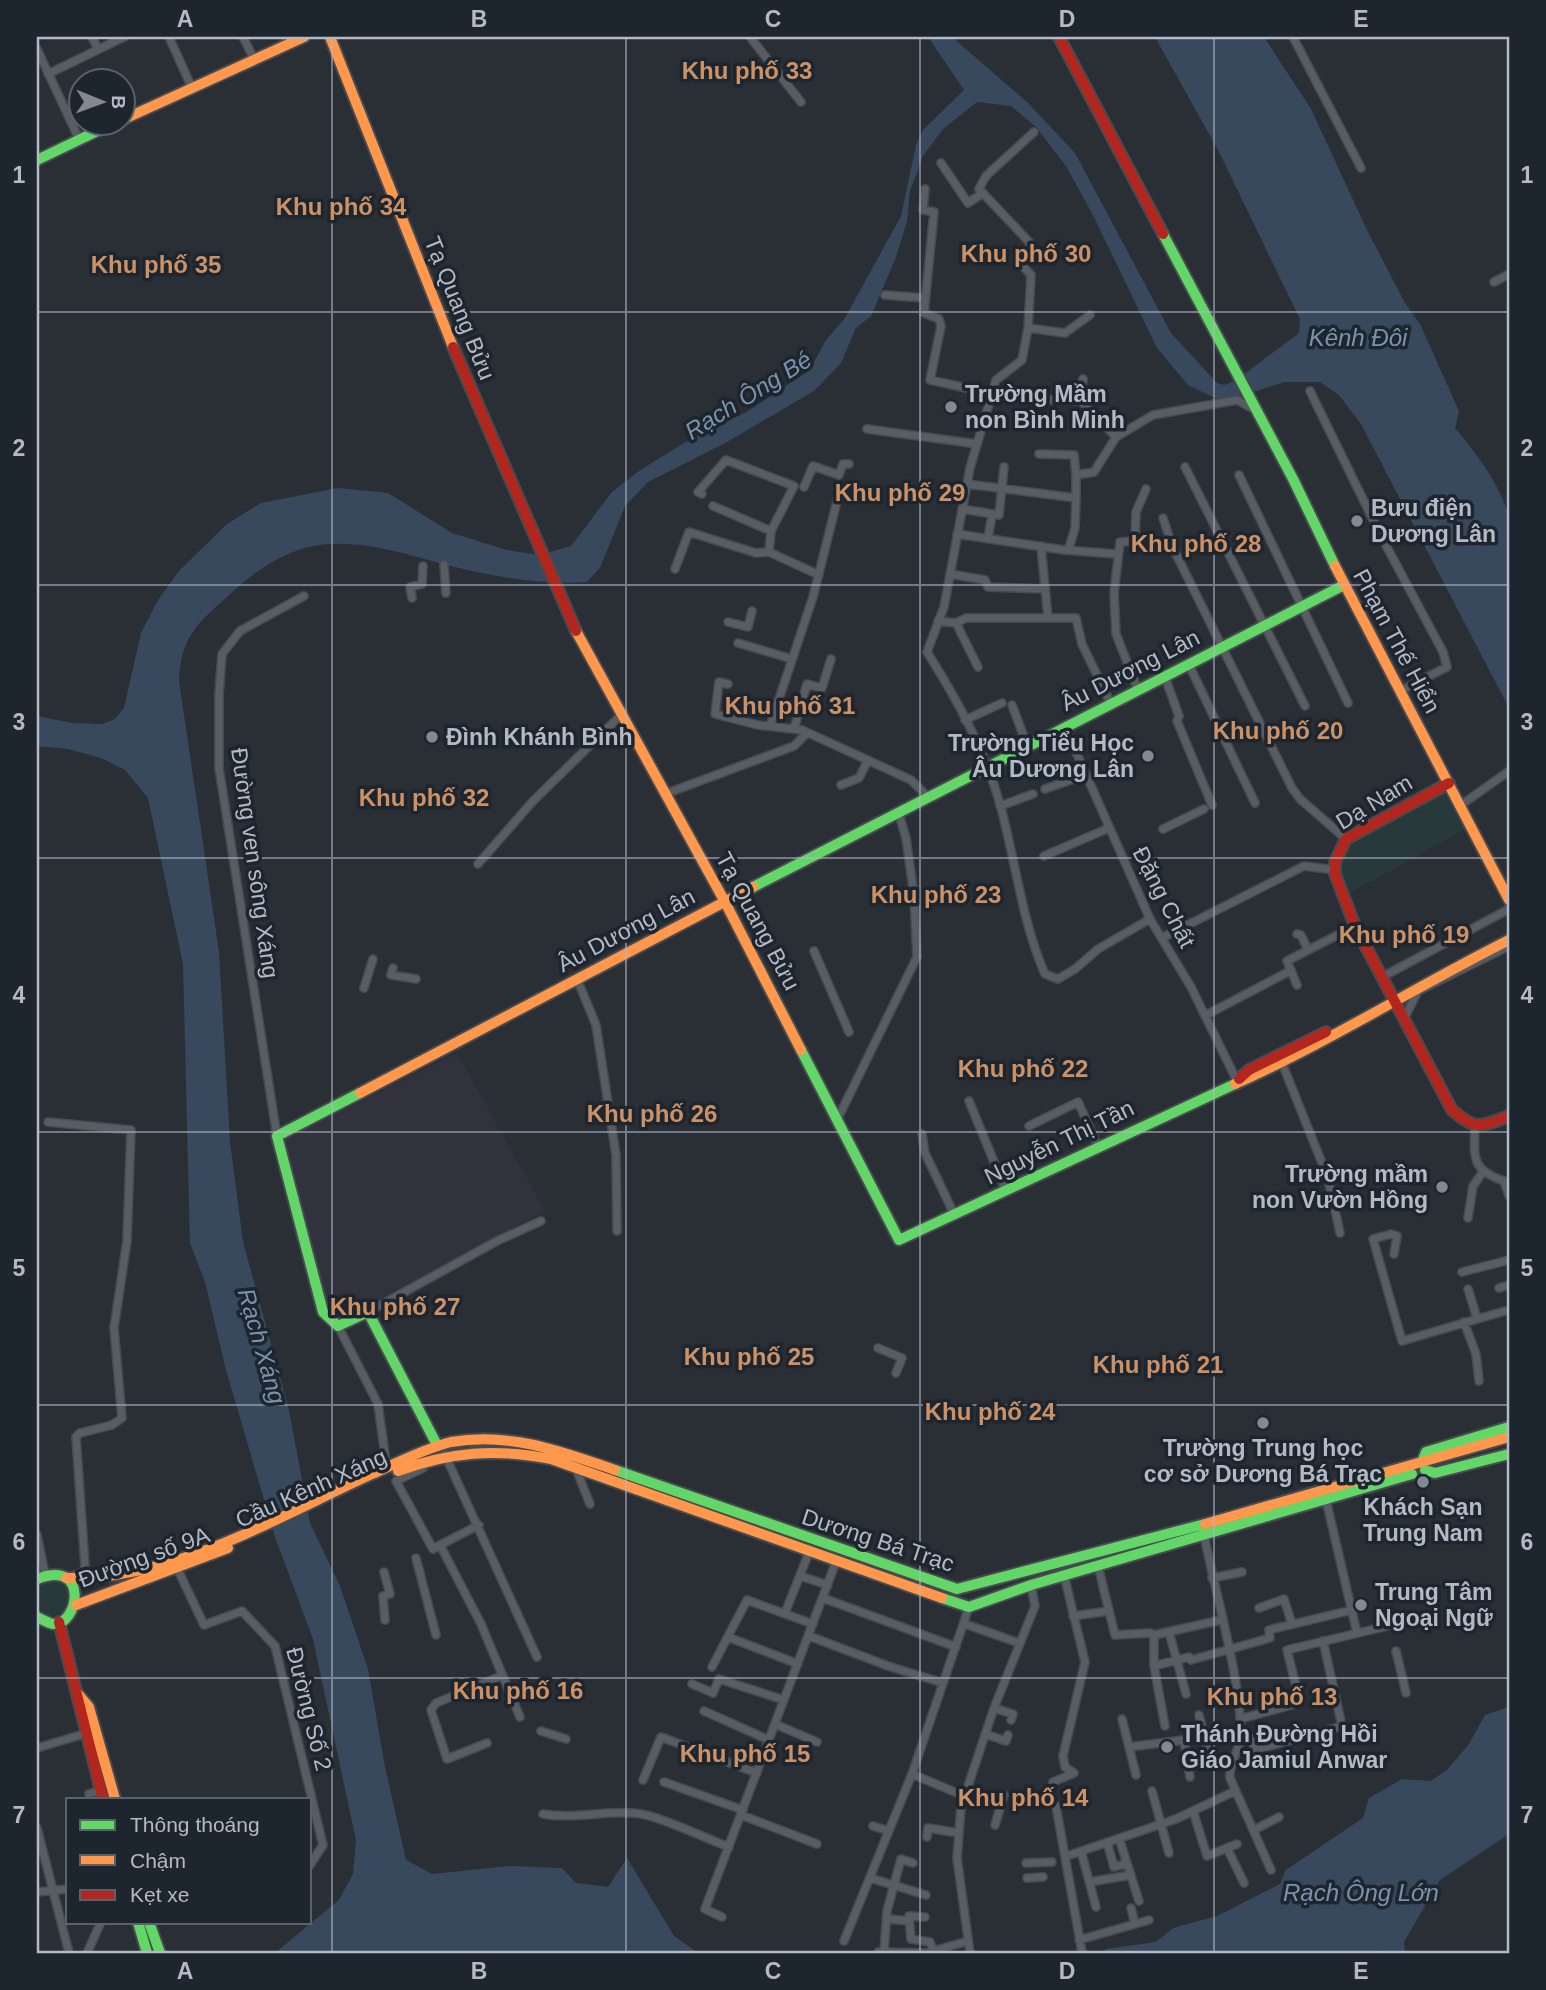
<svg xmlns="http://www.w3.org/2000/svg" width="1546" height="1990" font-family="Helvetica,sans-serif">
<rect width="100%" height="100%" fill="#292f35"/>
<path fill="#32323e" d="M457,1053l88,158 -203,108 -11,-4 -48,-175z"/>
<path fill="#27393b" d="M1445,791l19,39 -118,65 -6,-24 6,-28z
M35 1598a18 18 0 1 1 36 0a18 18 0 1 1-36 0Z"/>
<path fill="#38495e" d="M928,37h24l76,66 47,50 96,180 46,50 7,2 11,-4 64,-48 1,-14 -82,-169 -63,-113h109l47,72 56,121 38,73 15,21 39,87 -4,17c23,28 42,52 54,87v193l-148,-284 -22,-29 -19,-13h-35l-52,16 -16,1 -29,-14 -31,-37 -64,-133 -27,-49 -30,-39 -25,-21 -34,-4 -34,27 -20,27 -13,35 -3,30 -11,36 -25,59 -15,12 -15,35 -27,28 -87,51 -79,40 -23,24 -25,62 -13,14c-42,3 -92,-5 -132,-15 -53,-13 -113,-37 -167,-13 -23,10 -43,26 -61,43 -31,28 -46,40 -48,84l40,271 11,190 13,100 46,168 21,113 30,63 28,83 17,98 21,93 26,14 79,-8 51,2 14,15 32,4 19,-29 47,78 24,17h-423l64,-53 14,-26 3,-34 -43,-201 -38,-102 -49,-167 -21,-88 -15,-39 -7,-279 -35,-166 -23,-28 -24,-12 -33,-9 -31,-3v-30l35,7 30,1 13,-5 9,-11 17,-75 17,-33 21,-29 48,-47 34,-21 77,-15 50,5 64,40 55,17 33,5 31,-9 41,-54 27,-21 43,-27 66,-33 62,-41 16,-30 19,-22 56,-102 15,-71 7,-15 41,-40z
M1509,1707v127l-69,46 -36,62 1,11h-21l-3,-3 -6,3h-273l4,-4 50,-7 17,-14 44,-12 63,-32 6,-14 77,-52 6,-20 33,-19 29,2 17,-12 21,-25 16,-29z"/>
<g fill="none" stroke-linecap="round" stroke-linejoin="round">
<defs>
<path id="street" d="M92,37l6,12
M169,37l23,51
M243,37l12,24
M750,37l51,65
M1293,37l68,131
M37,49l42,90
M48,74l76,-37
M1034,132l-48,44 -7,13 53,56 -12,11v7l11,12 -3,53 -6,32 -26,20 -26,88 -26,139 -17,45c31,49 59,100 74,156 15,55 21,114 44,166l13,5 17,-10 23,-20 52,-30
M941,163l27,40 15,-10
M925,189l-2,21 11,2 -10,101 15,6 2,7 -11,54 82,18 69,3 35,36
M1494,282l15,-8
M885,295l40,3
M1028,328l37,5 25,-18
M1310,391l71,145 62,116 4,15 -47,24
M1081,401l2,-22
M867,429l110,15
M1039,454l35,1 2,20
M1185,467l120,239
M1239,475l109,228
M967,484l109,14v-23l18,-3 22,-35 37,-22 84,-15 18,10
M804,487l9,-21 26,9 4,-11h6
M702,494l-4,-2 28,-32 68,26 -23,45 -2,21 50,23
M713,506l58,25
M962,509l37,6 5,-48
M1163,518l10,30 119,240 8,11 46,40
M957,534l107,16 53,4
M988,539l4,-25
M1041,546l7,72
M1069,548l6,-20 1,-30
M444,565l2,28
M675,569l14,-37 67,21 13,-1
M950,574l35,6 3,7 57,2
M412,598l-2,-11 12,-3 1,-18
M938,621l18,2 10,-5h110l6,26 29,60
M728,622l20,5 4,-16
M956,623l22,44
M738,643l54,16
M1189,665l66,138
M1165,677l14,39 -2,5 35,84
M728,684l-9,-2 -4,32 43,11 44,5 109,50 16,16
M1138,690l-22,-56 -2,-41 6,-51 15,-1 1,-29 10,-23
M1012,705l15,40
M965,720l37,-17
M770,726l43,-129 26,-104
M1065,727l85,192 41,68 46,94
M794,729l13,-45 15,4 9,-29
M841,785l18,-7 9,-18
M1045,789l40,-14
M665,794l129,-48 13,-13
M1461,805l48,-34
M1000,806l33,-12
M1163,829l41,-20
M1044,856l65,-28
M478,864l55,-63 88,-86
M1297,934l4,1 6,13
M1162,938l142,-72 31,4
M814,951l35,81
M393,968l-2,7 25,4
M1382,977l127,-68
M577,979l19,46 20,130 1,76
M1297,985l-10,-24 68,-35
M364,988l9,-29
M1206,1015l84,-44
M1404,1019l14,-28 91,-45
M1282,1063l46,115 12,55
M969,1101l37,90
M837,1120l80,-163 -3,-62 -8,-57 -8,-27
M48,1122l83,8 -4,111 -13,87 8,90 -10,7 -32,8 -4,4 9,128 -1,6 -11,5
M1475,1125c-1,33 -4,45 29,56l5,15
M1029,1126l49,-24 20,44
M922,1134l3,19 30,63
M277,1136l-58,-368v-73l3,-41 18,-23 64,-35
M1468,1218l5,-32 10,-14
M1394,1254l3,-18 -6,-2 -18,5 29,102 103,-30
M1462,1272l47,-12
M1499,1288l10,-3
M1468,1289l9,29
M368,1312l129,-71 44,-20
M1464,1322l12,32 3,27
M338,1326l40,78 8,58
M878,1348l24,10 -6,15
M445,1455l92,202
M423,1468l-27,13 37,68 7,-4 41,79 39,93
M576,1469l14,35
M354,1475l19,-8
M1326,1500l31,133
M37,1535l8,39
M1204,1535c12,61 35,137 37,197 1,16 -13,30 -11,46l41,92
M440,1545l39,-20
M416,1558l20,77
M1098,1566l17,69 35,-2 4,2 67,-15
M177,1568l27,57 38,-14 33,35 48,199 -13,20
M384,1572l6,22 -7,2 2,24
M800,1576l28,9
M1212,1578l30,-6
M823,1598l133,49
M1259,1608l25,-9 8,25
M785,1613l25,-63
M1073,1616l36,-5
M965,1624l54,19
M1169,1632l17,62
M1154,1635v31l11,60
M809,1636l79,30 55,17
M728,1637l70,27
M1396,1651l10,42
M1154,1666l35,-9 2,3 79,-22 -1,-8 83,-20
M712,1667l35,-67 66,24
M692,1684l21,9 6,-14 65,21
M1297,1690l-10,-40 134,-32
M994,1708l19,6 -2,6
M704,1711l65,29
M1199,1715l7,29 1,20
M1122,1719l14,56
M1240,1719l55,-15
M775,1724l42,18
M541,1731l25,8
M985,1734l21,7 2,-6
M1242,1736l9,2 4,12 87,-24 -19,-85
M487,1743l-40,16 -16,-49 5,-7 65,-27
M1129,1747l55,-7 6,37
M37,1748l47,-14
M912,1774l52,22
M643,1780l18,-43 96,36
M664,1782l79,28
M1053,1782l21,-9 -9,-6 -2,-11 22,-94 -21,-87
M1152,1791l17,62
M90,1799l-1,-5 11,-4
M1056,1806l26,146
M1193,1811l14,45 30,-12
M543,1814c33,6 65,-5 98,0 24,4 63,24 88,33
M741,1815l76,29
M995,1825l9,-30
M873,1826l16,5
M37,1828l32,125
M1254,1830l25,-13
M927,1837l1,-9 31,5
M1119,1838l20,63
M1107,1842l7,25 13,-4
M1227,1848l17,35
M1081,1851l15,56
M1067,1856l109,-37 59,-28
M1026,1863l26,-1
M870,1878l56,17
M1027,1878l16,-1
M1089,1882l42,-7
M37,1892l31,-3
M1131,1908l4,16
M722,1917l-17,-8 132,-350
M925,1917l-16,-1 2,23 19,3 3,9
M889,1919l20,2
M1079,1940l70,-20
M844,1941l68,-167 57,-167
M878,1952l48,1
M884,1952l3,-41 14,-52 12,4
M930,1952l38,-11
M87,1953l14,-31
M970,1953l-13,-95 4,-51 33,-99 41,-102 -4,-21"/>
<path id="fast" d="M37,160l79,-38
M1163,234l130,245 42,87
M753,887l591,-302
M801,1050l98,190 336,-156
M360,1093l-83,43 46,176 15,14 30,-14 69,133
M1422,1462l4,-10 83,-25
M615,1470l342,119 248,-65
M1425,1470l10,3 74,-19
M37,1579c53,-21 42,47 16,45 -5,-1 -12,-5 -16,-7
M942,1598l27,9 62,-22 381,-111
M138,1922l9,31
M149,1922l11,31"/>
<path id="slow" d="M330,37l123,310
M122,120l182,-83
M1335,566l174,334
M576,631l149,271 76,148
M1235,1084c94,-42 182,-98 274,-144
M360,1093l393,-206
M398,1471c52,-19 98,-23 153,-12l391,139
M1205,1524l304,-87
M66,1578c107,3 211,-61 306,-104 25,-11 51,-25 79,-32 59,-10 109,9 164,28
M76,1605l152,-57
M78,1694l11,13 26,92"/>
<path id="jam" d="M1059,37l104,197
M453,347l123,284
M1449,783l-103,56 -11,23v12l20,52 97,184c24,21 28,17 57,6
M1239,1079l10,-9 77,-38
M59,1622l44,177"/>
</defs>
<use href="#street" stroke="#474b50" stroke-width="10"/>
<use href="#fast" stroke="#474b50" stroke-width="14"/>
<use href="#slow" stroke="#474b50" stroke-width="14"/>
<use href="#jam" stroke="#474b50" stroke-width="14"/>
<use href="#street" stroke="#585c63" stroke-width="7"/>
<use href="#fast" stroke="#63d668" stroke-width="10"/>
<use href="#slow" stroke="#ff974d" stroke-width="10"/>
<use href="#jam" stroke="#b3261e" stroke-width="10"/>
</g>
<path fill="none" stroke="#b3bac6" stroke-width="2" stroke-opacity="0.55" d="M332,37v1916M626,37v1916M920,37v1916M1214,37v1916M37,312h1472M37,585h1472M37,858h1472M37,1132h1472M37,1405h1472M37,1678h1472"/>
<g fill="#838993" stroke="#1d252f" stroke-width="2.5">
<circle cx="951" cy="407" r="7"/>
<circle cx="1357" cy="521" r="7"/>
<circle cx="432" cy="737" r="7"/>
<circle cx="1148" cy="756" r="7"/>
<circle cx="1442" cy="1187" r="7"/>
<circle cx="1263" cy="1423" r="7"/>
<circle cx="1423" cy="1482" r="7"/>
<circle cx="1361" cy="1605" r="7"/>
<circle cx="1167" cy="1747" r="7"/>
</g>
<g text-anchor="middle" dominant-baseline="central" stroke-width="7" stroke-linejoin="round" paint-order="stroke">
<g font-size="23" fill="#b3bac6" stroke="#1d252f">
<text transform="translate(460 308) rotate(68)">Tạ Quang Bửu</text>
<text transform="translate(1397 641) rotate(62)">Phạm Thế Hiển</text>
<text transform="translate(1130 670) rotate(-27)">Âu Dương Lân</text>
<text transform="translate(1374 802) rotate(-31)">Dạ Nam</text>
<text transform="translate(255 863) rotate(82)">Đường ven sông Xáng</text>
<text transform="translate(1164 897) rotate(63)">Đặng Chất</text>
<text transform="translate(758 921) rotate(62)">Tạ Quang Bửu</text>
<text transform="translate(626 930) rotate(-28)">Âu Dương Lân</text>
<text transform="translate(1059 1142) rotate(-26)">Nguyễn Thị Tần</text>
<text transform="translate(311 1488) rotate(-24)">Cầu Kênh Xáng</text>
<text transform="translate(878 1540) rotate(18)">Dương Bá Trạc</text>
<text transform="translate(144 1557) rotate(-20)">Đường số 9A</text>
<text transform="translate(309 1709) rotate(76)">Đường Số 2</text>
</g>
<g font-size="23" font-weight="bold" fill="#b3bac6" stroke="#1d252f" text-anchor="start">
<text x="965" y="394">Trường Mầm<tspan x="965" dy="26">non Bình Minh</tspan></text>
<text x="1371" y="508">Bưu điện<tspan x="1371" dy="26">Dương Lân</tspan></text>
<text x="446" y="737">Đình Khánh Bình</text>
<text x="1134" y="743" text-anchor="end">Trường Tiểu Học<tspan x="1134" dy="26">Âu Dương Lân</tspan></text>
<text x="1428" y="1174" text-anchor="end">Trường mầm<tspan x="1428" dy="26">non Vườn Hồng</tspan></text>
<text x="1263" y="1448" text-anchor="middle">Trường Trung học<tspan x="1263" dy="26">cơ sở Dương Bá Trạc</tspan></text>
<text x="1423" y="1507" text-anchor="middle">Khách Sạn<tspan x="1423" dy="26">Trung Nam</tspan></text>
<text x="1375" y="1592">Trung Tâm<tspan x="1375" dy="26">Ngoại Ngữ</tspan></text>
<text x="1181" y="1734">Thánh Đường Hồi<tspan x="1181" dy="26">Giáo Jamiul Anwar</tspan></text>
</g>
<g font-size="24" font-weight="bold" fill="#cd9166" stroke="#1d252f">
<text x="747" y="70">Khu phố 33</text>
<text x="341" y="206">Khu phố 34</text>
<text x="1026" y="253">Khu phố 30</text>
<text x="156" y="264">Khu phố 35</text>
<text x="900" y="492">Khu phố 29</text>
<text x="1196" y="543">Khu phố 28</text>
<text x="790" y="705">Khu phố 31</text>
<text x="1278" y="730">Khu phố 20</text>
<text x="424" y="797">Khu phố 32</text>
<text x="936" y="894">Khu phố 23</text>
<text x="1404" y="934">Khu phố 19</text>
<text x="1023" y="1068">Khu phố 22</text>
<text x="652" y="1113">Khu phố 26</text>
<text x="395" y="1306">Khu phố 27</text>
<text x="749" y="1356">Khu phố 25</text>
<text x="1158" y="1364">Khu phố 21</text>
<text x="990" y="1411">Khu phố 24</text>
<text x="518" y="1690">Khu phố 16</text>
<text x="1272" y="1696">Khu phố 13</text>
<text x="745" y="1753">Khu phố 15</text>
<text x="1023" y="1797">Khu phố 14</text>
</g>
<g font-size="24" font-style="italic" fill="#7c92ac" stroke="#1d252f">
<text x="1358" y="337">Kênh Đôi</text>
<text transform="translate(748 395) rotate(-32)">Rạch Ông Bé</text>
<text transform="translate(262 1346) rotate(74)">Rạch Xáng</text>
<text x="1361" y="1892">Rạch Ông Lớn</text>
</g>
</g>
<rect width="1546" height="1990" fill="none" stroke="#1d252f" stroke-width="77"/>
<rect x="66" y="1798" width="245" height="126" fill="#1d252f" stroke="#59616b" stroke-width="2"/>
<rect x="80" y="1820" width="35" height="10" fill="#63d668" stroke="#59616b" stroke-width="2"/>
<text x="130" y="1832" font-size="21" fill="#b3bac6">Thông thoáng</text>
<rect x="80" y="1855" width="35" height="10" fill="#ff974d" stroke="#59616b" stroke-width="2"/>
<text x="130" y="1868" font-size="21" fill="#b3bac6">Chậm</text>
<rect x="80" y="1890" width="35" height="10" fill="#b3261e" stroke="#59616b" stroke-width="2"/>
<text x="130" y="1902" font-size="21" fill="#b3bac6">Kẹt xe</text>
<g transform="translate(102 102) rotate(91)"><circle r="33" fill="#1d252f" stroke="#59616b" stroke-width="2"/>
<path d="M0-5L12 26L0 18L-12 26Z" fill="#838993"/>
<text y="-10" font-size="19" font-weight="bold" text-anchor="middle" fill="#b3bac6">B</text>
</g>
<rect x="38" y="38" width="1470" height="1914" fill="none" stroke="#b3bac6" stroke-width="2.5"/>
<g font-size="23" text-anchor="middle" font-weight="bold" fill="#b3bac6">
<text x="185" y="27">A</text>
<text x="479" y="27">B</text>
<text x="773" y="27">C</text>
<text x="1067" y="27">D</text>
<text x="1361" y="27">E</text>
<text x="19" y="183">1</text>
<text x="1527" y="183">1</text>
<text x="19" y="456">2</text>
<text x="1527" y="456">2</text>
<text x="19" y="730">3</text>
<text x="1527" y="730">3</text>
<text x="19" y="1003">4</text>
<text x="1527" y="1003">4</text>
<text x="19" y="1276">5</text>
<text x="1527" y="1276">5</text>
<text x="19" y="1550">6</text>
<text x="1527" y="1550">6</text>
<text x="19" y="1823">7</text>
<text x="1527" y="1823">7</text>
<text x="185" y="1979">A</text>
<text x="479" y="1979">B</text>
<text x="773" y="1979">C</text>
<text x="1067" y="1979">D</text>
<text x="1361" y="1979">E</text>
</g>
</svg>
